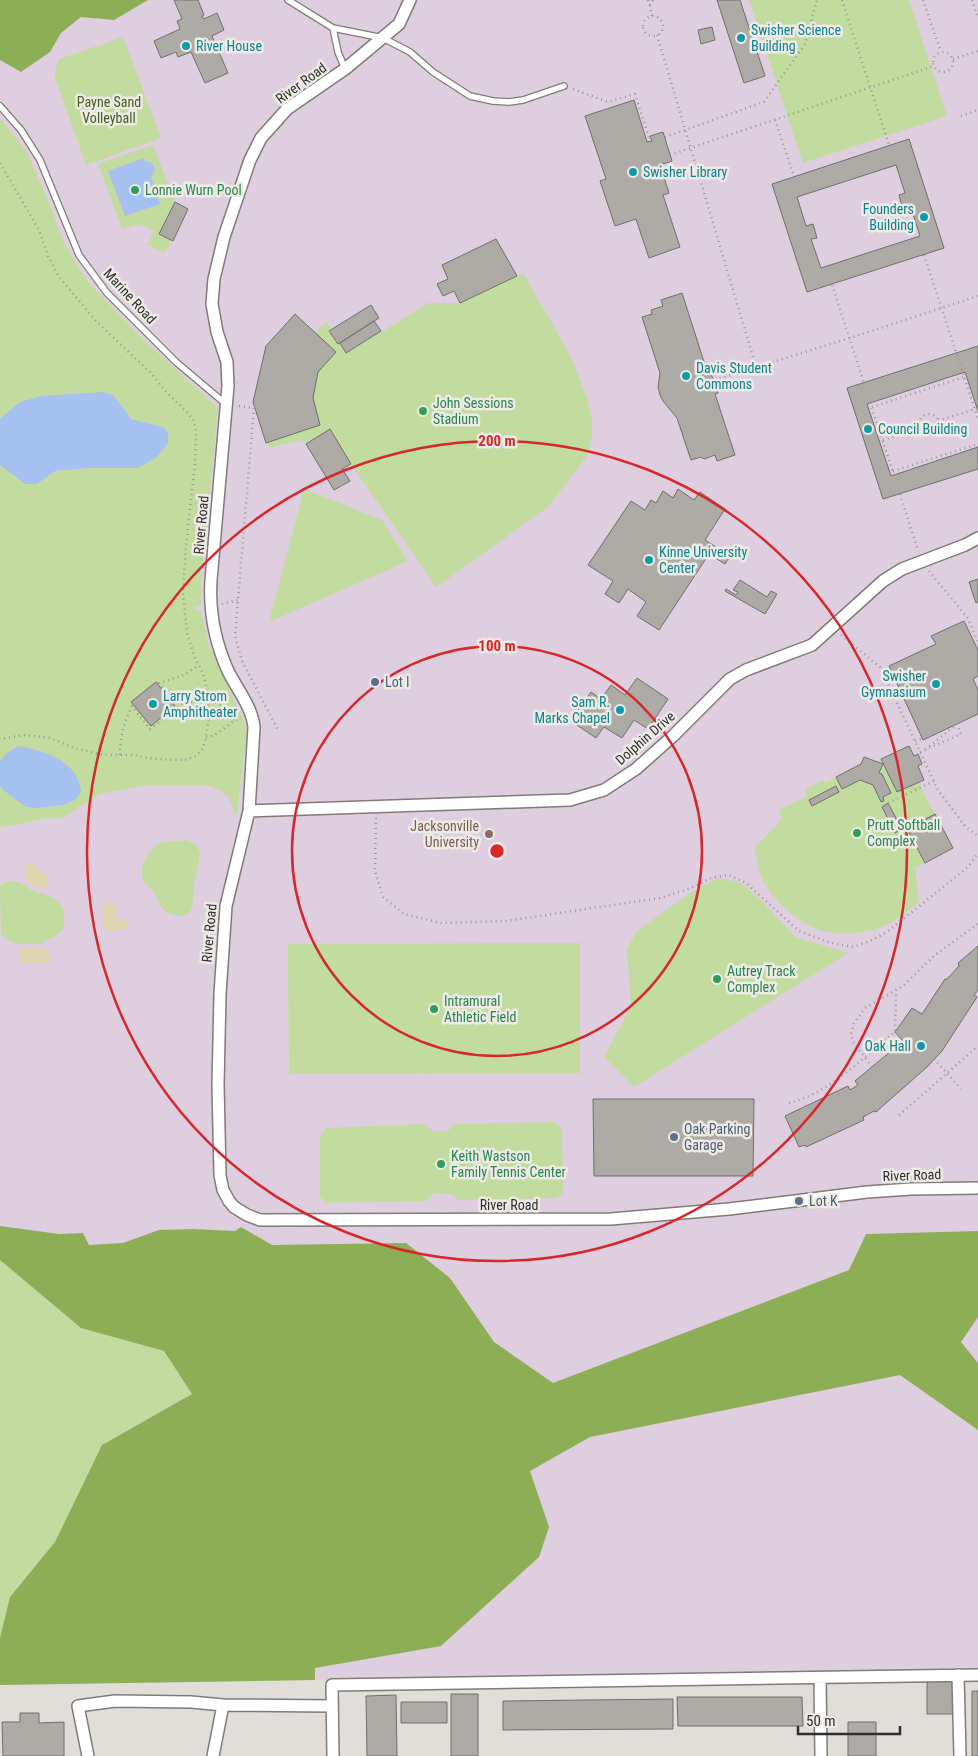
<svg xmlns="http://www.w3.org/2000/svg" width="978" height="1756" font-family="'Roboto Condensed',sans-serif">
<rect width="100%" height="100%" fill="#e1deda"/>
<path fill="#dfcee0" d="M0,0h978v1669l-978,16z"/>
<path fill="#c1dc9e" d="M749,0h160l38,116 -144,47z
M123,37l38,101 -75,27 -32,-90 5,-16z
M0,118l26,32 23,52 14,38 10,19 17,25 52,54 76,70 -17,175v23l-7,1v3h7l8,36 36,77 2,9 -10,81h-3l-1,-6 -4,-9 -8,-7 -13,-6h-60l-48,9 -37,24 -20,1 -43,9v-43l3,5 35,18 26,-3 11,-5 -69,-46 -6,7v-297l25,20h12l18,-13 33,-3 75,-41 -32,-8 -17,-23 -94,6 -20,17z
M153,145l22,57 13,7 -23,44 -18,-8 7,-13 -14,-8 -18,5 -24,-65z
M496,239l21,37 6,-3 33,57 17,32 14,36 5,22v16l-5,20 -39,51 -112,80 -85,-123 -9,5 8,12 -16,9 -28,-46 -5,-4 -32,8 -1,-5h-2l-13,-41 13,-56 29,-32 20,18 12,-10 4,7 40,-24 8,13 -5,3 8,11 46,-29h32l-6,-12 -11,5 -6,-12 11,-5 -6,-14z
M304,489l78,31 26,41 -139,61z
M909,746l5,10 4,-2 4,10 -4,2 6,14 -6,3 35,65 -38,20 4,34c-12,10 -27,22 -42,27 -15,5 -41,6 -57,1 -23,-7 -52,-34 -60,-56 -3,-9 -4,-18 -5,-27l27,-28 -3,-9 28,-14 -2,-7 18,-9 2,3 36,-19 3,-7 14,5 3,-3z
M187,840l10,5 3,9 -6,30 -1,19 -3,9 -7,4c-6,-1 -13,-1 -18,-5 -5,-4 -7,-12 -10,-17 -3,-5 -10,-9 -12,-15 -4,-11 4,-28 13,-34 8,-5 22,-3 31,-5z
M718,878l21,4 21,17 35,38 53,16 -214,134 -30,-30 27,-51 -4,-57 10,-18 53,-38z
M9,881c5,1 11,1 15,4 4,2 6,5 10,6 14,5 30,7 30,25 1,6 1,11 -3,15 -4,6 -13,7 -19,13 -20,-2 -25,5 -41,-10l-1,-49z
M580,943v130l-291,1 -1,-130z
M555,1122l7,7 1,63 -6,6 -99,2 -6,-6 -18,-1 -8,8 -100,2 -6,-6v-61l6,-8 98,-4 9,7h15l6,-7z
M0,1260l81,68 83,23 28,43 -90,51 -47,97 -45,55 -10,41z"/>
<path fill="#8caf55" d="M0,0h148l-34,20 -33,-3 -20,16 -11,19 -29,20 -21,-12z
M0,1226l59,8 24,-1 6,12 34,-2 36,-13 33,-1 43,2 6,-4 31,18 134,-2 44,35 44,64 59,41 296,-113 17,-36 112,-3v86l-17,25 17,21v67l-78,-55 -310,62 -60,34 19,56 -10,30 -98,89 -126,22v12l-315,5v-47l10,-41 45,-55 47,-97 90,-51 -28,-43 -83,-23 -81,-68z"/>
<path fill="#dfd5b0" d="M32,863l17,14 -2,9c-15,8 -25,-8 -21,-22z
M105,903c6,0 10,1 12,7l-2,6 2,3 5,-1 7,5 -1,4c-8,4 -18,7 -25,0l-1,-19z
M27,947c12,1 15,-2 23,8l-1,8 -27,1 -3,-6v-6l3,-4z"/>
<path fill="#a6c0f0" d="M144,158l1,3c6,0 9,3 10,9l-4,7 9,27 -35,12 -17,-45z
M104,392l10,4 17,23 32,8 5,5v11l-11,14 -19,11h-50l-33,3 -18,13h-12l-25,-19v-46l20,-17 22,-6z
M18,746c26,4 61,16 63,46l-6,8 -11,5 -26,3 -12,-1 -23,-17 -3,-5v-24l6,-7z"/>
<path fill="#aeaba7" stroke="#716e6a" fill-rule="evenodd" d="M174,0h24l6,15 -2,1 2,3 13,-6 7,17 -12,6 16,37 -23,10 -14,-31 -13,5 -2,-5 -15,6 -7,-17 26,-12 -3,-8 5,-2z
M717,0h23l25,76 -21,7z
M712,27l3,13 -14,4 -3,-14z
M634,100l13,42 5,-1 -2,-5 13,-4 9,29 -12,4 9,28 -6,2 17,52 -31,11 -13,-39 -21,7 -15,-45 6,-2 -21,-63z
M909,139l35,109 -137,44 -35,-108zM896,165l9,28 -6,2 4,15 8,-2 9,28 -99,32 -10,-29 6,-1 -4,-14 -7,2 -9,-29z
M175,202l13,7 -15,32 -14,-7z
M496,239l21,37 -57,27 -6,-12 -11,5 -6,-12 11,-5 -6,-14z
M682,293l24,75h3l9,25 -3,1 20,61 -18,6 -2,-6 -11,4 -3,-2 -10,3 -14,-42 -14,-17 -3,-6 -2,-8 2,-14 -18,-56 10,-3 -1,-4 12,-4 -2,-6z
M371,305l8,13 -41,26 -9,-13z
M295,314l41,38 -18,20 -5,26 7,27 -54,18 -13,-41 13,-56z
M374,321l7,10 -35,22 -6,-10z
M978,346v65l-13,-39 -98,32 24,72 87,-29v22l-95,30 -36,-111z
M330,429l21,35 -9,5 8,12 -16,9 -28,-46z
M678,489l16,11 6,-8 25,17 -20,31 25,16 -5,8 -16,-10 -50,76 -22,-14 9,-14 -18,-13 -9,14 -14,-9 8,-13 -25,-16 43,-64 14,9 6,-10 5,3 7,-12 10,7z
M978,579v23l-2,1 -7,-21z
M740,580l27,17 4,-6 6,3 -12,20 -40,-23 1,-2 10,6 2,-3 -5,-2z
M964,621l14,29v26l-5,3 5,11v24l-55,26 -34,-74 47,-22 -5,-8z
M637,678l31,21 -20,30 -14,-9 -12,18 -18,-11 -8,11 -25,-17 20,-29 10,7 10,-14 14,10z
M156,682l19,24 -24,20 -20,-24z
M909,746l5,10 4,-2 4,10 -4,2 6,14 -27,12 -16,-33z
M864,757l19,7 -4,9 3,1 9,19 -8,4 1,4 -3,1 -8,-17 -13,-5 -18,9 -6,-12 25,-13z
M836,786l3,6 -27,14 -3,-6z
M888,803l14,26 -7,4 -13,-26z
M935,814l18,34 -28,15 -18,-34z
M978,946v44l-4,5 3,2 -35,54 -15,16 -51,45 -2,-1 -11,6 1,3 -58,27 -1,-2 -6,2 -14,-31 63,-30 2,4 8,-5 -3,-4 48,-40 -8,-9 17,-24 10,6 23,-35h2l12,-13 -1,-3z
M593,1099h161l-1,77h-159z
M927,1681h26v33h-26z
M972,1691h6v65h-6z
M451,1694h27v62h-27z
M396,1695l1,61h-30l-1,-60z
M677,1697h125l1,29h-125z
M673,1699v30l-170,1v-29z
M401,1702h46v21h-46z
M20,1713h19v10l25,-1v34h-61l-1,-34h18z
M848,1722h28v34h-28z"/>
<g fill="none" stroke-linecap="round" stroke-linejoin="round">
<defs>
<path id="service" d="M288,0l45,28 50,10 27,14 23,20 37,24 23,5 16,1 14,-2 41,-14
M333,28l5,24 7,17
M0,106l21,24 19,30 39,95 28,38 69,69 51,43"/>
<path id="minor" d="M410,0l-11,24 -54,45 -58,40 -26,29 -11,22 -26,77 -10,42 -2,25 5,28 10,30 1,24 -17,194c-2,31 4,62 17,91 9,18 24,36 26,56l-5,84 -23,95 -6,88 -2,91 2,90 3,15 6,11 5,6 13,8 13,5 351,-1 118,-10 138,-17 44,-3 67,-1
M249,811l321,-11 34,-10 32,-21 37,-33 57,-57 16,-9 66,-25 71,-64 19,-12 63,-24 13,-7
M958,1675l2,81
M820,1678l1,78
M88,1756l-10,-50 37,-5 76,1 32,3 109,1
M213,1756l10,-51
M333,1756l-1,-71 646,-10"/>
</defs>
<use href="#service" stroke="#7f7b78" stroke-width="8"/>
<use href="#minor" stroke="#7f7b78" stroke-width="14"/>
<path stroke="#999794" stroke-width="2.5" stroke-dasharray="1 4" stroke-linecap="butt" d="M648,0l2,5 3,-5
M842,0l47,145
M923,0l18,52
M972,0l6,18
M650,5l2,11
M643 26a10 10 0 1 1 20 0a10 10 0 1 1-20 0Z
M657,35l99,332
M933 62a10 10 0 1 1 20 0a10 10 0 1 1-20 0Z
M953,59l25,-8
M573,89l35,13 27,-8 15,47
M961,116l17,-6
M775,120l19,56
M665,137l99,-35 41,-58 12,-44
M670,155l264,-89
M0,163l39,67 9,26 11,21 38,45 55,52 13,17 23,22 6,8 2,10 -1,33 -9,81 -3,48 4,40 8,25 8,15 4,15 2,30 -4,23 -3,9 -6,6 -11,4 -31,-1 -20,-4h-31l-29,-7 -24,-10 -25,-3 -25,4
M924,255l54,164
M832,285l32,98
M715,380l135,-42 128,-42
M870,403l24,72
M239,406l15,2 -19,228 7,25 36,69
M872,407l92,-30
M919 424a10 10 0 1 1 20 0a10 10 0 1 1-20 0Z
M938,421l37,-12
M883,440l36,-12
M893,471l85,-27
M900,494l18,57
M929,571l38,46 11,24
M222,604l16,-4
M841,635l39,32 58,123 27,36 13,10
M178,707l-19,-24 25,-8 15,-10
M206,737c15,-1 21,-15 35,-19
M915,741l8,-3
M920,752l41,-18 -4,-10 -31,25
M120,755c0,-18 4,-33 12,-49l18,23 32,-25 26,-4 6,1 7,5 13,14
M888,803l46,-22
M376,818l-1,53 8,26 21,17 37,9 65,-2 154,-23 31,-10 20,-10 18,-3 17,8 53,48 29,11 25,5 17,-6 17,-9 81,-65 10,-14
M934,1059l27,30
M872,1067l-19,-25 -2,-8 3,-11 11,-15 38,-22 32,-31 43,-31
M789,1103c41,-10 73,-45 106,-71l1,-41
M899,1115l79,-69"/>
<use href="#service" stroke="#fff" stroke-width="5.5"/>
<use href="#minor" stroke="#fff" stroke-width="11"/>
</g>
<g fill="none" stroke="#d62828" stroke-width="2.5">
<circle cx="497" cy="851" r="205"/>
<circle cx="497" cy="851" r="410"/>
</g>
<g fill="#0f9aa8" stroke="#eeebe7" stroke-width="2">
<circle cx="741" cy="38" r="5"/>
<circle cx="186" cy="46" r="5"/>
<circle cx="633" cy="172" r="5"/>
<circle cx="924" cy="217" r="5"/>
<circle cx="686" cy="376" r="5"/>
<circle cx="868" cy="429" r="5"/>
<circle cx="649" cy="560" r="5"/>
<circle cx="936" cy="684" r="5"/>
<circle cx="153" cy="704" r="5"/>
<circle cx="620" cy="710" r="5"/>
<circle cx="921" cy="1046" r="5"/>
</g>
<g fill="#2e9e5b" stroke="#eeebe7" stroke-width="2">
<circle cx="135" cy="190" r="5"/>
<circle cx="423" cy="411" r="5"/>
<circle cx="857" cy="833" r="5"/>
<circle cx="717" cy="979" r="5"/>
<circle cx="434" cy="1009" r="5"/>
<circle cx="441" cy="1164" r="5"/>
</g>
<g fill="#5c6f8a" stroke="#eeebe7" stroke-width="2">
<circle cx="375" cy="682" r="5"/>
<circle cx="674" cy="1137" r="5"/>
<circle cx="799" cy="1201" r="5"/>
</g>
<circle fill="#8d6e63" stroke="#eeebe7" stroke-width="2" cx="489" cy="834" r="5"/>
<g text-anchor="middle" dominant-baseline="central" stroke-width="5" stroke-linejoin="round" paint-order="stroke">
<g font-size="14" fill="#0d838f" stroke="#eeebe7" text-anchor="start">
<text x="751" y="30">Swisher Science<tspan x="751" dy="16">Building</tspan></text>
<text x="196" y="46">River House</text>
<text x="643" y="172">Swisher Library</text>
<text x="914" y="209" text-anchor="end">Founders<tspan x="914" dy="16">Building</tspan></text>
<text x="696" y="368">Davis Student<tspan x="696" dy="16">Commons</tspan></text>
<text x="878" y="429">Council Building</text>
<text x="659" y="552">Kinne University<tspan x="659" dy="16">Center</tspan></text>
<text x="926" y="676" text-anchor="end">Swisher<tspan x="926" dy="16">Gymnasium</tspan></text>
<text x="163" y="696">Larry Strom<tspan x="163" dy="16">Amphitheater</tspan></text>
<text x="610" y="702" text-anchor="end">Sam R.<tspan x="610" dy="16">Marks Chapel</tspan></text>
<text x="911" y="1046" text-anchor="end">Oak Hall</text>
</g>
<g font-size="14" fill="#302f2d" stroke="#eeebe7">
<text transform="translate(301 83) rotate(-36)">River Road</text>
<text transform="translate(130 296) rotate(47)">Marine Road</text>
<text transform="translate(201 525) rotate(-85)">River Road</text>
<text transform="translate(645 738) rotate(-41)">Dolphin Drive</text>
<text transform="translate(209 933) rotate(-85)">River Road</text>
<text transform="translate(912 1175) rotate(-2)">River Road</text>
<text x="509" y="1205">River Road</text>
</g>
<g font-size="14" fill="#465d1e" stroke="#eeebe7">
<text x="109" y="102">Payne Sand<tspan x="109" dy="16">Volleyball</tspan></text>
</g>
<g font-size="14" fill="#27864d" stroke="#eeebe7" text-anchor="start">
<text x="145" y="190">Lonnie Wurn Pool</text>
<text x="433" y="403">John Sessions<tspan x="433" dy="16">Stadium</tspan></text>
<text x="867" y="825">Prutt Softball<tspan x="867" dy="16">Complex</tspan></text>
<text x="727" y="971">Autrey Track<tspan x="727" dy="16">Complex</tspan></text>
<text x="444" y="1001">Intramural<tspan x="444" dy="16">Athletic Field</tspan></text>
<text x="451" y="1156">Keith Wastson<tspan x="451" dy="16">Family Tennis Center</tspan></text>
</g>
<g font-size="14" fill="#4e5e75" stroke="#eeebe7" text-anchor="start">
<text x="385" y="682">Lot I</text>
<text x="684" y="1129">Oak Parking<tspan x="684" dy="16">Garage</tspan></text>
<text x="809" y="1201">Lot K</text>
</g>
<g font-size="14" fill="#785e54" stroke="#eeebe7" text-anchor="end">
<text x="479" y="826">Jacksonville<tspan x="479" dy="16">University</tspan></text>
</g>
</g>
<circle cx="497" cy="851" r="8" fill="#d62828" stroke="#eeebe7" stroke-width="2.5"/>
<g font-size="15" text-anchor="middle" font-weight="bold" fill="#d62828" stroke="#eeebe7" stroke-width="5" stroke-linejoin="round" paint-order="stroke">
<text x="497" y="446">200 m</text>
<text x="497" y="651">100 m</text>
</g>
<path d="M798 1726v8h102v-8" fill="none" stroke="#302f2d" stroke-width="2.5"/>
<text x="806" y="1726" font-size="15" fill="#302f2d" stroke="#eeebe7" stroke-width="4" paint-order="stroke">50 m</text>
</svg>
